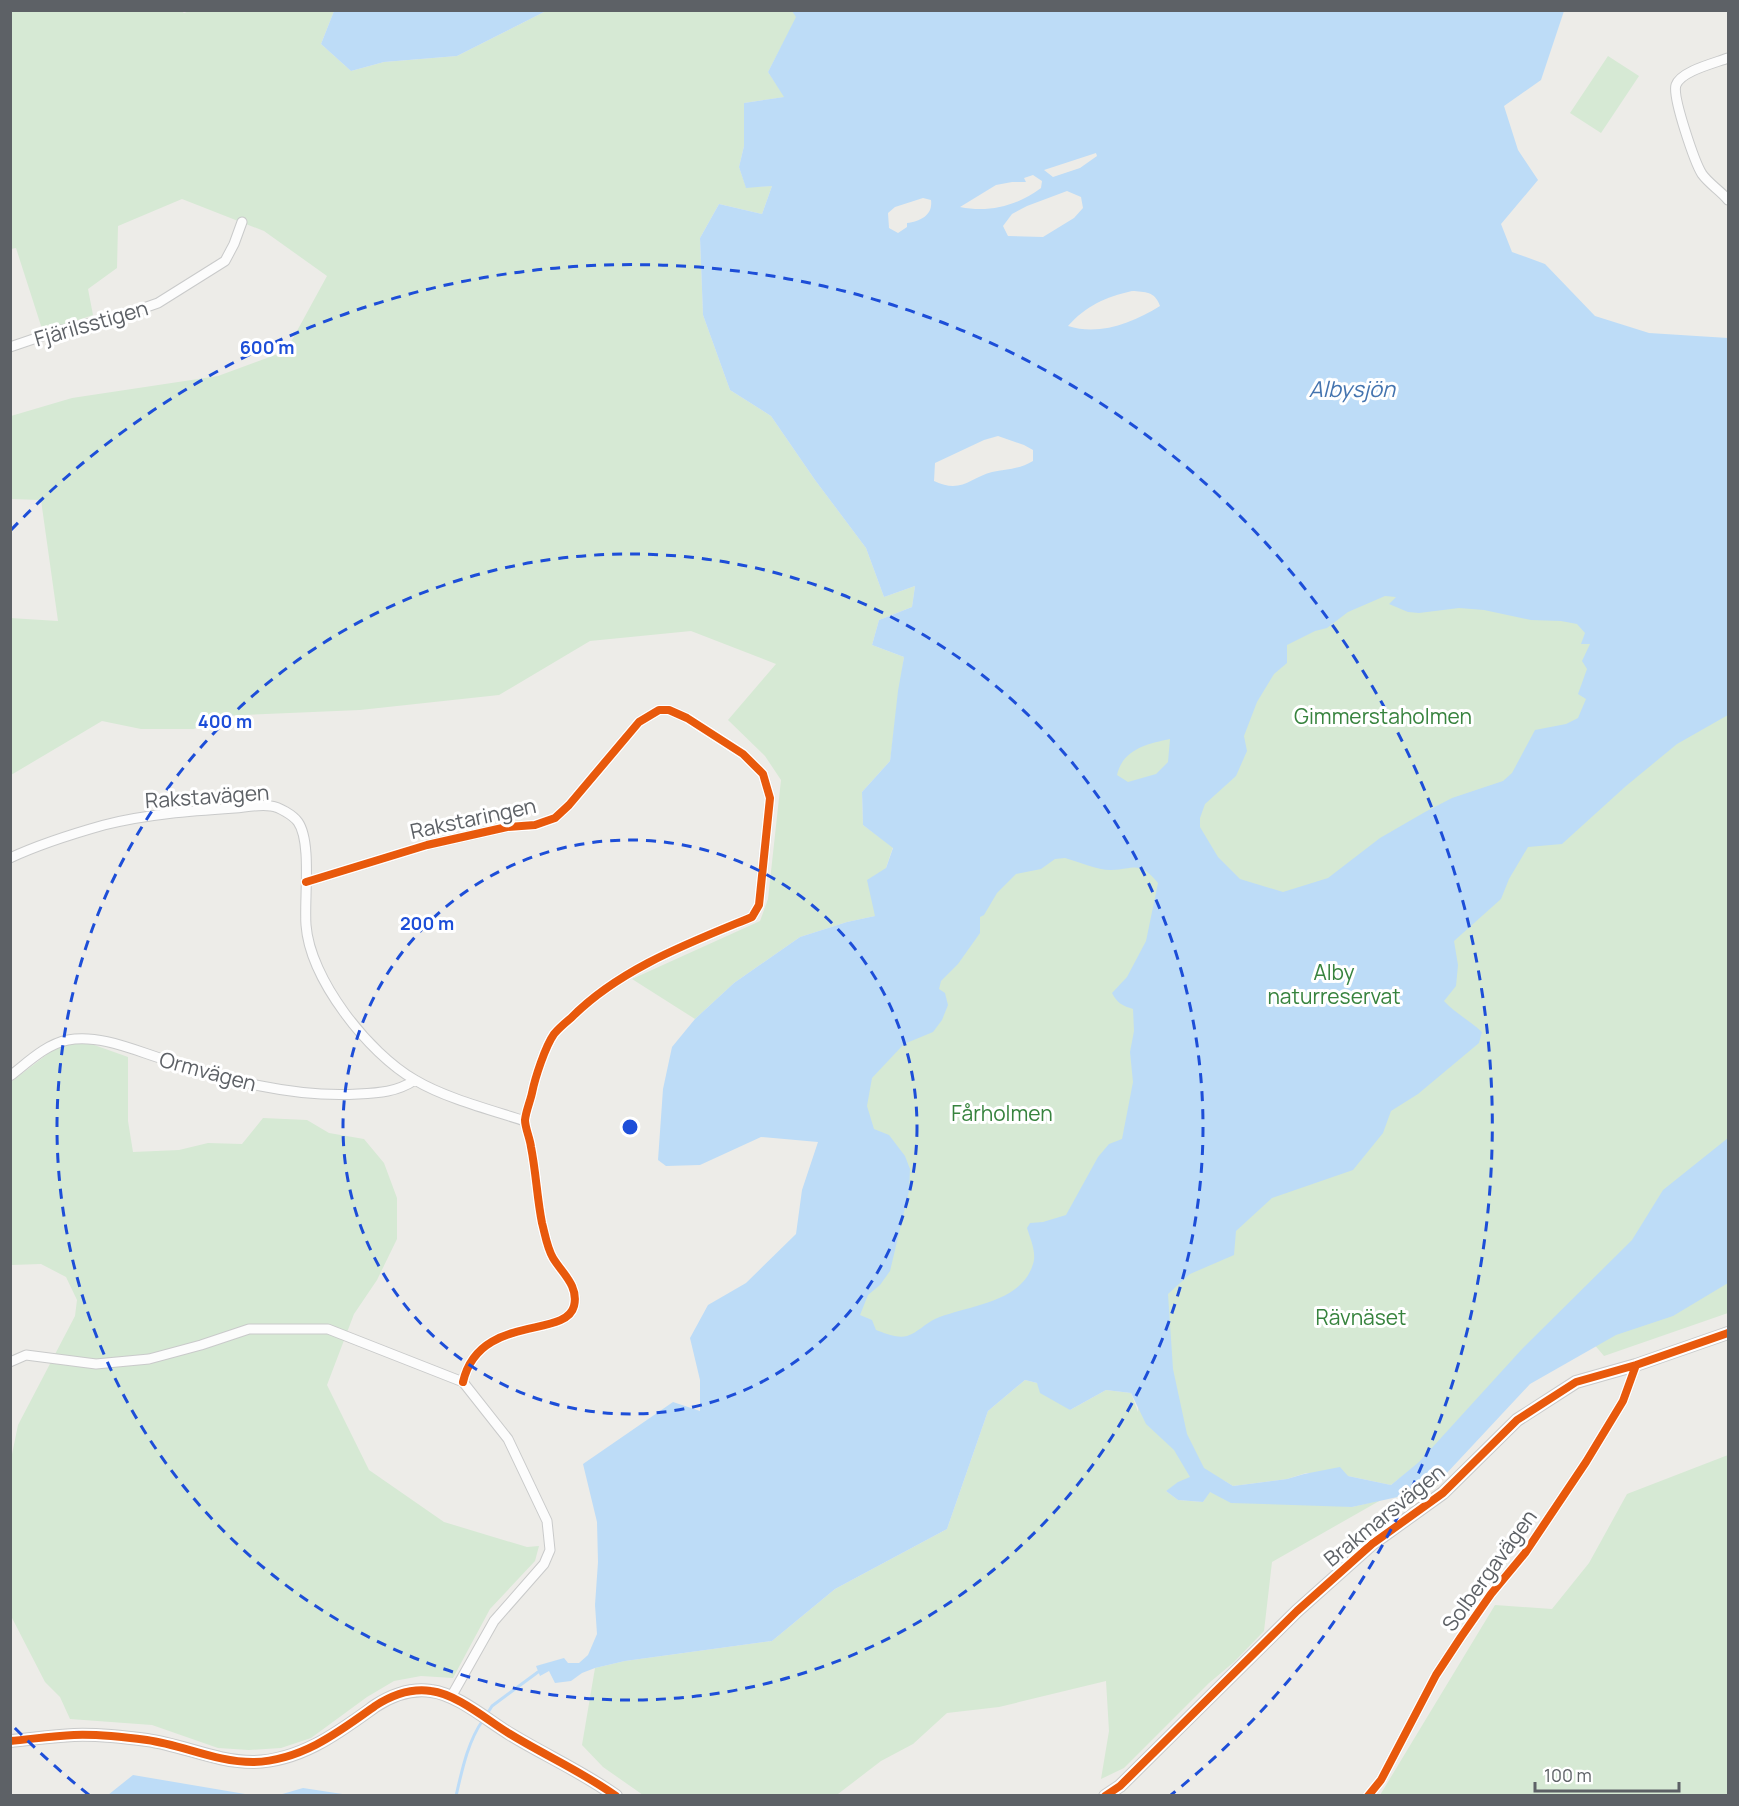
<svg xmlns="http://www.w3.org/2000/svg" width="1739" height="1806" font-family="Manrope,sans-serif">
<rect width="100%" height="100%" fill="#edece8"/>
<path fill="#d6e9d4" d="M180,10l4,3 8,-3 142,1 -13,33 30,27 33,-9 73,-6 89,-45h246l5,6 -29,55 17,25 -41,6v43l-5,21 7,20 26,-1 -10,28 -43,-10 -19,34 3,77 27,75 41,26 44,64 51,68 18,49 31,-11 -3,21 -33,13 -7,25 32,12 -14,104 -28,31 1,33 30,22 -7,21 -11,48 -28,6 -47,15 -66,46 -39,36 -63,-40 128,-58 8,-22 13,-119 -16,-24 -37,-36 48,-56 -85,-33 -101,10 -91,54 -139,15 -139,6 -27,13h-53l-39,-8 -91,54 -1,-157 48,3 -17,-121 -30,-1v-83l61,-18 146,-22 68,-25 41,-75 -63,-45 -82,-32 -64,27 -1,42 -29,21 5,26 -50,17 -27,-84 -5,1v-238z
M1608,56l31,20 -38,57 -31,-20z
M1295,245l433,170v898l-124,43 -28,-33 -138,142 -23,1 -24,19 -43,-9 -42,-3 -19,6 -54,7 -10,-6 -57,11 12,9 25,2 6,-10 143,15 29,-7 -109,62 -8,69 -30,31 -25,21 -85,85 -23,11 8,-48 -3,-50 -107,26 -52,6 -34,31 -32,17 -43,33 -6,1h-189l-40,-28 -21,-22 13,-77 30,-7 147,-20 63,-52 112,-60 41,-118 37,-31 12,3 33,27 36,-20 25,3 7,19 4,-84 -352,137 68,-437z
M83,1041l45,16v64l5,31 46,-2 29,-7 34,1 21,-26 44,2 22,13 35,6 20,24 13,35v41l-20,41 -23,34 -27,71 42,85 75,52 83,25 12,-1 -4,15 -45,48 -37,69 -32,-2 -27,5 -27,16 -56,41 -30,10 -32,2 -31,-2 -66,-23 -82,-6 -10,-22 -15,-15 -34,-66 -1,-152 8,-39 57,-109 2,-16 -11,-23 -25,-13 -30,1v-183l47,-36z
M1728,1455v340h-348l115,-190 57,4 37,-46 38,-69z"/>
<path fill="#bddcf7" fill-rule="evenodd" d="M334,11v-1l212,1 -89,45 -73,6 -33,9 -30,-27z
M792,11h772l-23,69 -37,26 14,44 20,30 -37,44 11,28 33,12 50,52 54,17 79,5v377l-51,29 -51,42 -64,58 -34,3 -19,32 -8,20 -47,42 4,24 -2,21 -12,15c11,12 25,19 38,31l-3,11 -61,51 -27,17 -8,22 -30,37 -81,28 -36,33 -2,24 -44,19 -22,20 5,75 14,65 17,34 29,18 54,-7 17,-5 36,-7 8,9 43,9 28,-23 103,-113 110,-109 31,-50 65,-52v145l-55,33 -57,19 -86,49 -85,91 -43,21 -50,11 -121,-4 -21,-11 -7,10 -25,-2 -12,-9 12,-9 12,-5 -16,-27 -28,-26 -15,-31 -25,-3 -36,20 -30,-17 -3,-10 -12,-3 -37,31 -41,118 -112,60 -63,52 -147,20 -30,7 -13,5 -11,8 -16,2 -6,-12 -9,5 -4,-10 28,-8 4,5h11l9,-8 9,-21 -2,-29 3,-43 -1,-40 -14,-58 90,-62 27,9v-31l-10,-42 18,-33 38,-22 50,-49 6,-44 16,-48 -57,-5 -61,28 -34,1 -8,-6 5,-71 9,-42 23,-28 39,-36 66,-46 47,-15 28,-6 -8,-36 19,-12 7,-20 -30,-23 -1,-33 28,-31 8,-70 6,-34 -32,-12 7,-25 33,-13 3,-21 -31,11 -18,-49 -51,-68 -44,-64 -41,-26 -27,-75 -3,-77 19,-34 43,10 10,-28 -26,2 -7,-21 5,-21v-43l40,-6 -16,-25 28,-55zM1096,153l1,3 -17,12 -27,9 -9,-7zM1033,175l9,6 -1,7c-24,18 -52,25 -81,19l36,-22 16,-3h14l-2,-4zM1067,191l14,6 2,11 -9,10 -31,19 -35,-1 -5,-10 9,-12 15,-8zM923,198l8,2c2,15 -10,21 -24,23v4l-9,6 -9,-5 -1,-15 7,-6zM1132,291c13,1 23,0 28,15 -27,17 -61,30 -92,20 18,-20 37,-29 64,-35zM998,436l26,9 9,5v11c-13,8 -26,8 -41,11 -22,6 -31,22 -58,9l1,-18 49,-23zM1385,596l11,1 -7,7 19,8 11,1 40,-5 25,2 47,10 30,1 16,3 8,9 -4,11h9l-8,17 5,8 -9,25 8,5 -8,19 -12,6 -31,6 -23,43 -9,8 -51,17 -27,14 -45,26 -52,40 -45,14 -43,-13 -22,-22 -18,-30v-9l5,-14 31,-28 11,-25 -3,-15 13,-34 17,-28 13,-11v-18l28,-14 12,-3 21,-16zM1170,739l-2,23 -12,12 -28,8 -11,-7c6,-26 30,-31 53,-36zM1065,858c14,4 32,12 46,12 25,-1 28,-10 47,13l-12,58 -19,36 -15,16c5,10 11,13 21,16l1,22 -4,21 3,30 -11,57 -13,5 -11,13 -32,58 -23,7 -13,1 -3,5c3,10 10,25 6,36 -12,40 -66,41 -98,55 -9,4 -18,14 -28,17 -9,3 -23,-3 -31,-6l-4,-10 -12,-5 8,-20 12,-10 10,-14 19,-80 1,-22 -5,-13 -16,-21 -15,-6 -7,-23 5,-28 32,-34 29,-12 9,-12 6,-15 -3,-12 -6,-4 2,-8 17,-17 22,-31v-16l4,-2 13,-22 19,-19 25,-5 14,-10z
M133,1775l118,20h-143z
M303,1788l46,7h-70z"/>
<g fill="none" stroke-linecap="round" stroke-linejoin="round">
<path stroke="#bddcf7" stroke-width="3" d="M487,1714l5,-8 46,-34
M456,1796c6,-26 12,-55 27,-76"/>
<defs>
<path id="minor" d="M1728,58c-13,5 -47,13 -52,27 -4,12 19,78 26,89 7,10 19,17 26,26
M10,347l47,-16 64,-15 37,-13 67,-42 9,-17 8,-22
M10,858c30,-14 62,-24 94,-33 43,-11 87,-14 131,-17 11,-1 25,-4 36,-2 8,1 22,9 27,16 14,20 6,77 8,103 4,54 62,128 109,155 30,18 76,30 110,41
M306,882l121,-37 80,-18 28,-2 20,-7 14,-13 70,-83 20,-12h10l18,8 56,36 20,20 7,24 -11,107 -7,12c-63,26 -133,52 -181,101 -6,5 -12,10 -17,16 -9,13 -19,44 -22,59 -2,9 -6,18 -7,27 0,8 5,18 6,27 5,25 6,51 11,76 3,11 5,25 11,35 9,15 26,28 21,48 -8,33 -95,7 -111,76
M10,1076c17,-13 36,-32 58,-36 32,-6 68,11 98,20 62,20 127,38 192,34 21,-1 39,-2 57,-14
M10,1362l16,-7 70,9 53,-5 52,-14 48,-16h79l135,53
M451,1697l43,-76 50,-57 6,-14 -3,-29 -39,-82 -45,-57
M1368,1796l13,-16 55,-105 25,-38 30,-43 34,-41 61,-91 37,-61 13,-36"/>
<path id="tertiary" d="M10,1741c22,-2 43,-5 64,-6 23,-1 50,2 73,5 36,5 69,22 106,22 48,-1 86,-30 122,-56 17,-11 36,-18 56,-15 26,3 56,29 79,43 36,22 71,37 106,62
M1105,1796l15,-10 177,-175 75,-67 71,-51 74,-73 59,-38 60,-17 92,-32"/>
</defs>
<use href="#minor" stroke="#c9caca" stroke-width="11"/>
<use href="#tertiary" stroke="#c9caca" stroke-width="14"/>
<use href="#minor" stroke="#fcfcfc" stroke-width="9"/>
<use href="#tertiary" stroke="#fcfcfc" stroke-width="12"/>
<defs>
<path id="cycleway" d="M306,882l121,-37 80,-18 28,-2 20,-7 14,-13 70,-83 20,-12h10l18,8 56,36 20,20 7,24 -11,107 -7,12c-63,26 -133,52 -181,101 -6,5 -12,10 -17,16 -9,13 -19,44 -22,59 -2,9 -6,18 -7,27 0,8 5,18 6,27 5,25 6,51 11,76 3,11 5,25 11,35 9,15 26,28 21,48 -8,33 -95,7 -111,76
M10,1741c22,-2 43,-5 64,-6 23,-1 50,2 73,5 36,5 69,22 106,22 48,-1 86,-30 122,-56 17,-11 36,-18 56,-15 26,3 56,29 79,43 36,22 71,37 106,62
M1105,1796l15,-10 177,-175 75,-67 71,-51 74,-73 59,-38 60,-17 92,-32
M1368,1796l13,-16 55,-105 25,-38 30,-43 34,-41 61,-91 37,-61 13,-36"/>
</defs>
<use href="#cycleway" stroke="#fff" stroke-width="11"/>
<use href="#cycleway" stroke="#e8590c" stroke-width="8"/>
</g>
<g fill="none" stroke="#1d4ed8" stroke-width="3" stroke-dasharray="10 8">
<circle cx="630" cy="1127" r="287"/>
<circle cx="630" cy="1127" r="573"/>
<path d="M89 1795A860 860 0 0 1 11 1724M11 530A860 860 0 1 1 1171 1795"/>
</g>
<g text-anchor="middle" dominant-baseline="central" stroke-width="6" stroke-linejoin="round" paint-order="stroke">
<g font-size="21" fill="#5d6166" stroke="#fff">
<text transform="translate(91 323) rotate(-16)">Fjärilsstigen</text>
<text transform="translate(207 796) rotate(-4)">Rakstavägen</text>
<text transform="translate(473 818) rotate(-12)">Rakstaringen</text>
<text transform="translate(208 1071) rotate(15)">Ormvägen</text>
<text transform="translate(1384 1515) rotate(-39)">Brakmarsvägen</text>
<text transform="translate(1489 1570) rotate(-54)">Solbergavägen</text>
</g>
<g font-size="21" fill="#37833e" stroke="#fff">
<text x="1383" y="716">Gimmerstaholmen</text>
<text x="1334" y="972">Alby<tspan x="1334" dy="24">naturreservat</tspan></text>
<text x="1002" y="1113">Fårholmen</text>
<text x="1361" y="1317">Rävnäset</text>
</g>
<g font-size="22" font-style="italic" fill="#4474af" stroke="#fff">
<text x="1352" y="389">Albysjön</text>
</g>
</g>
<circle cx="630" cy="1127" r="9" fill="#1d4ed8" stroke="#fff" stroke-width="3"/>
<g font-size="18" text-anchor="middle" font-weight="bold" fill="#1d4ed8" stroke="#fff" stroke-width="6" stroke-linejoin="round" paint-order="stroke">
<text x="267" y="354">600 m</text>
<text x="225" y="728">400 m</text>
<text x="427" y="930">200 m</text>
</g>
<rect width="1739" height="1806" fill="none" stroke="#5d6166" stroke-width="24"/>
<path d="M1535 1782v9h144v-9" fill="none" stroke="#5d6166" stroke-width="3"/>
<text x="1544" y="1782" font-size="18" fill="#5d6166" stroke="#ffffff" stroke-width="4.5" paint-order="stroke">100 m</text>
</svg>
